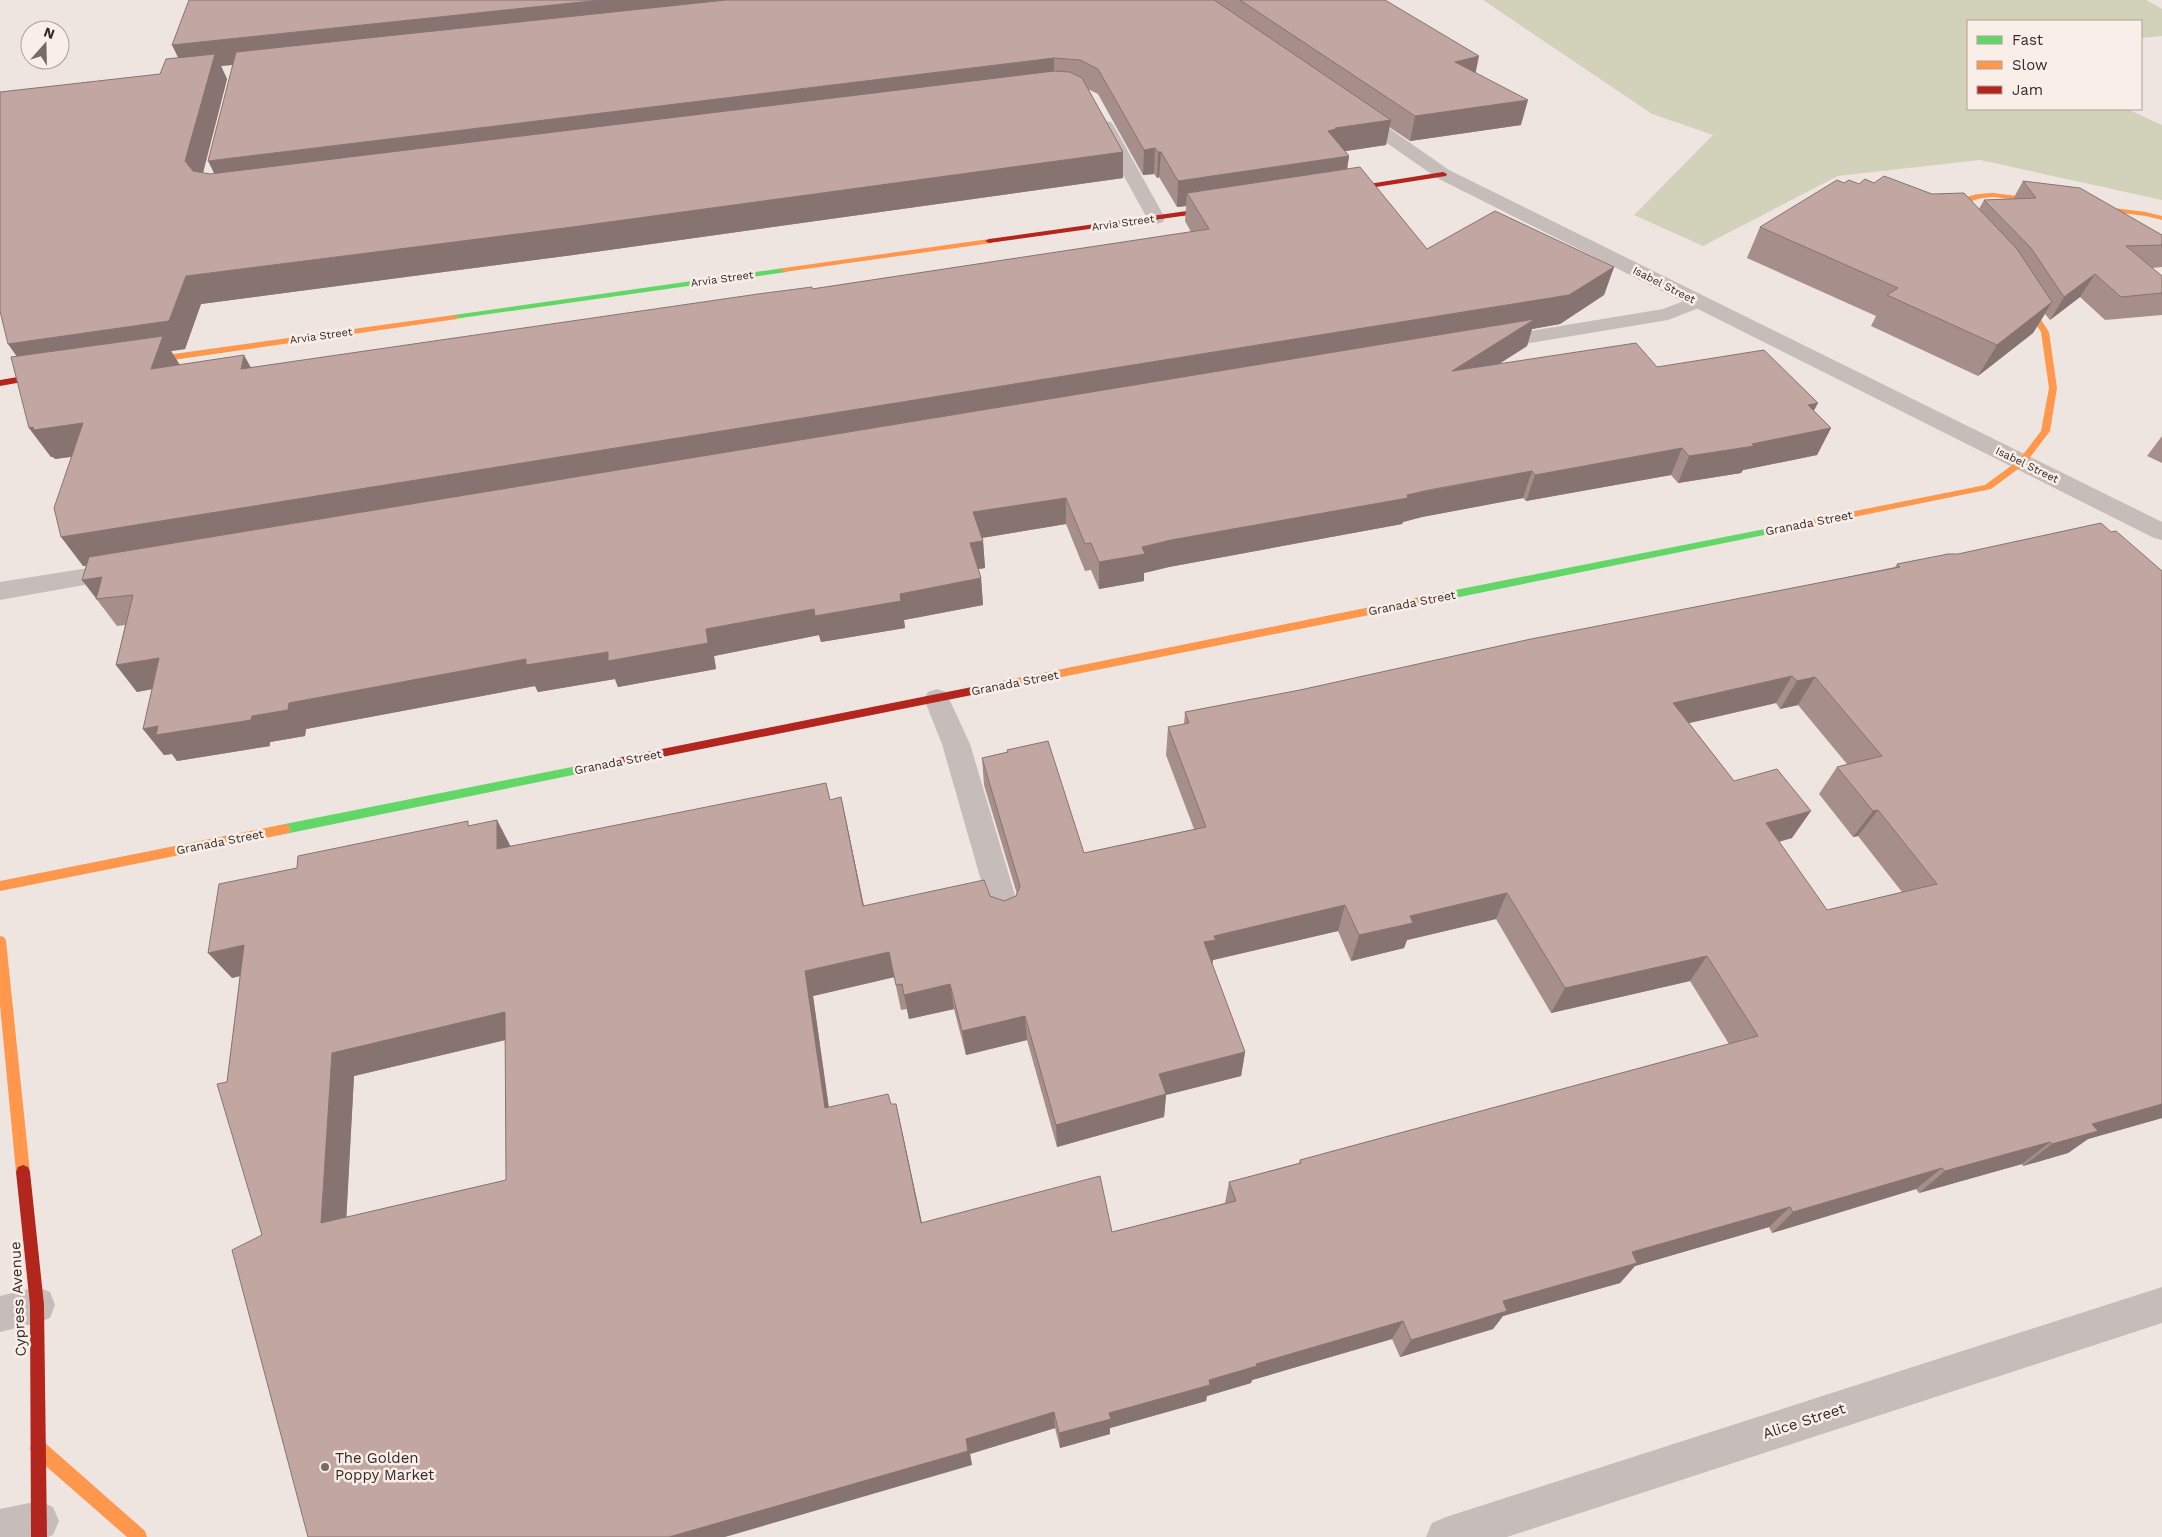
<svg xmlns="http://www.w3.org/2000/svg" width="2162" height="1537" font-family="'Work Sans',sans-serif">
<rect width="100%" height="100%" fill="#eee5e1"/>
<path fill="#d2d2ba" d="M1483,0h663l16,9v27l-21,2v-17h-173v88h159l35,16v75l-182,-40 -142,16 -135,70 -69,-31 79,-80 -61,-21z"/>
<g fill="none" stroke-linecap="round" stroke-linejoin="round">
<path fill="#c6bdba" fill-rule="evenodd" d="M1105,121l6,1 3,4 51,92 -2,4 -7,2 -7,-2 -2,-4 -51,-92 3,-4z
M1697,296l7,2 3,4 -3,4 -36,14 -174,29 -7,-2 -3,-4 3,-4 7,-2 169,-28z
M120,563l9,2 3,6 -3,6 -129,23v-18z
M937,689l9,3 24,52 50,168 -4,9 -11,4 -11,-4 -4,-9 -48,-168 -18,-45 4,-7z
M39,1501l14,6 6,14 -6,14 -5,2h-48v-28z"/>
<path fill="#c6bdba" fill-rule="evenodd" d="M1357,109l6,1 86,60 713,352v18l-8,-2 -717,-360 -86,-60 -2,-4 2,-4z
M37,1287l13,5 5,13 -5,13 -13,5 -37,9v-36z
M2162,1287v36l-655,214h-81l6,-14 14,-6z"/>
<path fill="#63d668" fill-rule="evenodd" d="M784,268l4,2 -1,2 -333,47 -4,-2 4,-2z
M1800,522l3,1 2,2 -2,2 -388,79 -5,-4 5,-4z
M622,757l4,1 2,3 -2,3 -4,1 -337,69 -4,-2 -2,-3 2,-3 4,-2z"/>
<path fill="#ff974d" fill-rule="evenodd" d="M1993,193l153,19 16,4v4l-16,-4 -153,-19c-13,1 -24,3 -35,12l3,10 5,6 -7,2 -6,-7 -3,-12c12,-12 27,-15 43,-15z
M989,239h3v4l-208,29 -4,-2 4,-2z
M2016,290h6l27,42 8,56 -7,43 -25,33 -34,25 -191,39 -3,-1 -2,-2 2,-2 3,-1 185,-37 34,-25 22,-29 8,-43 -8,-56 -26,-40z
M454,315l4,2 -1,2 -319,46 -4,-3 4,-3z
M1415,598l4,1 1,3 -1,3 -432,87 -5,-4 5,-4z
M285,824l4,2 2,3 -2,3 -4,2 -285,57v-10z
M0,936l4,1 2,4 24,231 -2,5 -5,2 -5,-2 -2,-5 -16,-167z
M38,1440l6,2 101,89 2,6h-20l-95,-83 -2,-6 2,-6z"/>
<path fill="#b3261e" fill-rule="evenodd" d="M1443,172l4,2 -1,2 -108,17 -4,-2 4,-2z
M1222,206h3v4l-236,33 -4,-2 4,-2z
M53,371l3,1v4l-56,10v-6z
M987,684l5,4 -5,4 -365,73 -4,-1 -2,-3 2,-3 4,-1z
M23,1165l5,2 2,5 14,133 3,232h-16l-1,-232 -14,-133 2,-5z"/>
</g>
<path fill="#a68f8b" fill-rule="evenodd" d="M189,0h1196l91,73 45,52 -111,16 -21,-14 -3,18 -41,6 4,5 -2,13 80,80 187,18 -10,28 -44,29 -28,5 -5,17 -29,18 159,3 157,44 17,17 -14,27 -74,15 -2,3 -63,10 -7,-8 -145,26 -3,-3 -101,19 -19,5 -1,2 -233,43 -25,6v8l-45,8 -8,-19 -6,1 -19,-47 -84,14 1,3 2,27 -7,1 3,9 2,27 -79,15 1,8 -84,14 -2,-7 -105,21 2,13 -98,18 -3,-8 -77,13 -3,-6 -229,43 -1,7 -35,6v4l-93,15 -5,-7 -8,1 -21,-26 9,-40 -15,3 -21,-27 9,-40 -8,1 -35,-46 4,-14h-3l-11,-109 -17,2 -2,-2h-2l-22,-29 -12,-72 143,-282 18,-16zM233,65l-18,109h-5l-7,-1 24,-94 -6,-13zM1088,89l10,5 45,81 11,-1 3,4 2,-1 18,30 9,-1 -1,15 6,11 -379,57 -561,79 -72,-3 -8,-14 14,-2 16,-45 372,-49 550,-77z
M2023,181l139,54v32l-10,1 10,8v39l-57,5 -25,-23 -30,23 -5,-6 -12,19 -55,43 -107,-50 5,-10 -129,-58 13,-31 84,-44 15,1 15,-1 58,11 47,15 5,-9 29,-1z
M2162,436v27l-15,-7z
M2111,532l51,39v547l-74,21 -20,14 -45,13 -1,-2 -103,29 -3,-4 -144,44 -3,-6 -134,39 -15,17 -117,33 -10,13 -93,28 -8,-18 -140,41 -1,3 -44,13 -1,5 -96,27v6l-50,14 -5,-20 -85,26 2,11 -710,-230 -35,-153 13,-106 -8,2 65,-110 174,-42 40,20 319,-46 11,-3 23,109 126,-10 14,5 12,-5 1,-2 -33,-109 -2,-27 102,95 110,-24 -28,-74 2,-28 16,-3 1,-12 115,-22 595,-123 2,-3 61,-10zM1776,703l4,6 18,-4 49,59 -10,3 -18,27 34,43 5,-1 44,56 -75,18 -48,-68 13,-4 -58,-57 -45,-58zM1496,919l55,94 139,-32 39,63 -429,116 -1,3 -70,19 -4,21 -113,29 -190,-9 -26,-119 -67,4 -16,-112 81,-19 7,33 6,-1 2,10 45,-10 12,46 61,-15 30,107 107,-30 2,-22 75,-19 4,-24 -33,-88 1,-4 125,-29 13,30 53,-13 3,-8zM506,1040v140l-160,38 8,-142z"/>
<path fill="#877471" d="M601,0h228l-608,66 6,13 -28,109 -14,-27 -1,-91 -12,-25z
M1479,56l-5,25 -19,-19z
M1054,58v25l-833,104 -13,-26z
M1528,100l-7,25 -111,16 5,-25z
M1391,120l-5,25 -53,8 -5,-22 7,-3z
M1155,148l-1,26 -11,1 1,-25z
M1123,152v26l-550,77 -372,49 -16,45 -14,2 9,14 -29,4 -124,2 -19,-27 178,-68z
M1158,152h3l-2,25 -2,1z
M1349,156l-4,26 -158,11 -1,13 -9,1 1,-26z
M1614,267l-10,28 -44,29 -28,5 -5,17 -81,52 6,-27 63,-40 -1432,235 -22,-29z
M2095,274l-15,23 -30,23 14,-23z
M2052,302l-19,31 -55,43 19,-31z
M244,355l16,29 -19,-15z
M1818,403l-14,27 4,-25z
M83,423l20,29 -48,7 -2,-2h-2l-22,-29 4,-1z
M1831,428l-14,27 -74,15 -2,3 -63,10 11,-27z
M1682,448l-11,27 -145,26 9,-26z
M1532,471l-9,27 -101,19 -19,5 -1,2 -233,43 -25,6v8l-45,8v-27l43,-15 29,-7z
M1066,498v26l-91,15 -2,-27z
M983,541l2,27 -13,2 -2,-27z
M102,577l-5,22 -15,-19z
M981,578l2,27 -79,15 1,8 -84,14 -2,-7 -105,21 2,13 -98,18 -3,-8 -77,13 -3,-6 -229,43 -1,7 -35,6v4l-93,15 -5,-7 -8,1 -21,-26 383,-70 180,-30 108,-20 86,-15z
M159,658l20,26 -42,8 -21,-27z
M1792,676l-16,27 -117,27 14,-27z
M1815,677l-17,28 -18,4 17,-28z
M841,797l6,27 22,108 -6,-26z
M1878,810l-20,26 -5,1 20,-26z
M1811,811l-19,27 -44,11 18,-26z
M497,820l14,27 -14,2z
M1507,893l-11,26 -89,21 -3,8 -53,13 8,-26 51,-19z
M1345,905l-7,26 -125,29 -1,5 -8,-23 10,-6z
M244,945l22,25 -34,8 -24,-25z
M889,952l6,25 -82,19 19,135 -7,-23 -20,-137z
M1707,956l-17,25 -139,32 14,-25z
M950,984l4,25 -45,10 -5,-24z
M505,1012l16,24 -167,40 -9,168 -24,-21 11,-170z
M1025,1016l2,24 -61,15 -4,-24z
M1245,1052l-4,24 -75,19 -2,22 -107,30 -1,-22 103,-51z
M896,1104l5,22 25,117 -5,-20z
M2162,1104v14l-74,21 -20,14 -45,13 29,-22 40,-20z
M2050,1142l-28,22 -103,29 26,-22z
M1942,1168l-26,21 -144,44 21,-21z
M1790,1207l-21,20 -134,39 -15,17 -117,33 -10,13 -93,28 11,-17 92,-39 129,-49z
M1403,1321l-11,18 -140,41 -1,3 -44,13 -1,5 -96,27v6l-50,14 -1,-15 50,-20 147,-49z
M1054,1412l1,16 -85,26 2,11 -247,72h-56l297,-98z"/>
<path fill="#c1a6a2" stroke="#877471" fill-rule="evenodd" d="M189,0h412l-429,45z
M726,0h488l177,120 -56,8 1,1 -8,2 21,25 -171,25 -17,-29h-3l-3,-4 -11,2 -46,-81 -18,-9 -26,-2 -846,103 28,-109z
M1240,0h145l94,56 -24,6 73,38 -113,16z
M215,54l-30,107 8,10 17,3 844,-103 16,1 12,6 41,74 -558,76 -379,48 -17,45 -161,23 -8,-33v-219l160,-18 6,-15z
M1360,167l67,82 68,-38 119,56 -45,28 -1508,242 -7,-29 29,-85 -49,7 -1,-3 -4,1 -18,-71 152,-21 -12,33 93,-14 -3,14 517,-75 54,-7v2l397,-60 -22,-36z
M1884,176l48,18 32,-1 53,56 35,53 -55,43 -110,-50 11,-7 -138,-61 77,-47 7,3 5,-3 10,4 6,-5 9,4z
M2023,181l57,7 82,47v10l-36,1 36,30v17l-41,4 -26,-23 -31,23 -33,-49 -47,-48 52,-2z
M1535,319l-83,52 184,-28 21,24 107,-17 54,53 -10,2 23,23 -79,16 2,2 -65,10 -7,-8 -147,27 -3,-4 -103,19 -22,5 1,3 -237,42 -29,7 3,7 -46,8 -8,-19 -6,1 -19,-46 -93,14 10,29 -13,2 11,35 -81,16 1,7 -86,15 -1,-7 -108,20 2,14 -100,18v-9l-82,13v-6l-237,44 -1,7 -36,6 -1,4 -95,15 2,-9 -15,3 16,-71 -43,7 17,-70 -37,4 6,-22 -20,3 7,-23z
M2101,523l10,9 5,-1 46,40v533l-70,20 6,7 -46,13 -2,-2 -105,29 -3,-3 -149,44 -3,-5 -158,45 5,11 -134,38 4,10 -96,29 -8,-19 -147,43 1,2 -48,14 1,5 -101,28 2,6 -52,14 -5,-21 -88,27 2,12 -299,86h-361l-76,-287 30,-15 -45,-151 10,-2 17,-137 -36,8 11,-69 78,-16 1,-12 170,-35v5l29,-6v29l329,-66 4,17 11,-3 22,109 121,-26 6,16 14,5 12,-5 4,-10 -38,-128 26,-6 -1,-2 41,-9 36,112 122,-26 -38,-100 21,-4 -4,-11 115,-22 231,-51 369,-72 -3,-3 51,-10h10zM1792,676l5,5 18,-4 67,79 -45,11 36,44 5,-1 59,74 -110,26 -61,-87 45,-12 -34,-42 -43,12 -61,-78zM1507,893l58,95 142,-32 51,80 -458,124 1,3 -72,19 7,19 -124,31 -12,-56 -179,47 -25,-119h-5l-3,-10 -63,14 -20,-137 84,-19 7,33 6,-1 2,11 46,-11 12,47 63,-15 31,109 110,-31 -7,-20 86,-22 -41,-110 12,-2 -2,-4 131,-31 14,30 54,-12 -3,-7zM505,1012l1,168 -185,43 11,-170z"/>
<circle fill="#776b69" stroke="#faefe8" stroke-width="2" cx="325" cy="1467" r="5"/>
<g text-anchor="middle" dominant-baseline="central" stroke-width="5" stroke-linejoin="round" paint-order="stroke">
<g font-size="11" fill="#372a28" stroke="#faefe8">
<text transform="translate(1123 223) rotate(-8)">Arvia Street</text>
<text transform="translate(722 279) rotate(-8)">Arvia Street</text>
<text transform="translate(1664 285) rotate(27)">Isabel Street</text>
<text transform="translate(321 336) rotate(-8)">Arvia Street</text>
<text transform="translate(2027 465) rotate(26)">Isabel Street</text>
</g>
<g font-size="12" fill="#372a28" stroke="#faefe8">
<text transform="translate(1809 523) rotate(-11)">Granada Street</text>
<text transform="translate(1412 603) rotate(-11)">Granada Street</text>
<text transform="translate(1015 683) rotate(-11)">Granada Street</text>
<text transform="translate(618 762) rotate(-11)">Granada Street</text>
<text transform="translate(220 842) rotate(-11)">Granada Street</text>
</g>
<g font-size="15" fill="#372a28" stroke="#faefe8">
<text transform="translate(18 1299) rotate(-93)">Cypress Avenue</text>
<text transform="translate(1804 1421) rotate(-18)">Alice Street</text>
</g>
<g font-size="15" fill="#372a28" stroke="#faefe8" text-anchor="start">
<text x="335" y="1458">The Golden<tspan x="335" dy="17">Poppy Market</tspan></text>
</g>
</g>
<rect x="1967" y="20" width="175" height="90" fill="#faefe8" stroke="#aca09b"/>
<rect x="1977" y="36" width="25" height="8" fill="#63d668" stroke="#aca09b"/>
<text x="2012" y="45" font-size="15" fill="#372a28">Fast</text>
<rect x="1977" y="61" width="25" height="8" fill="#ff974d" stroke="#aca09b"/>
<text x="2012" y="70" font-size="15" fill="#372a28">Slow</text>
<rect x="1977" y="86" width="25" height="8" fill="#b3261e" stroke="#aca09b"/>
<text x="2012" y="95" font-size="15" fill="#372a28">Jam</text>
<g transform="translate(45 45) rotate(20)"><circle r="24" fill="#faefe8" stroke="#aca09b"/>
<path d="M0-4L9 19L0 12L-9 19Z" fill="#776b69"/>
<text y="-8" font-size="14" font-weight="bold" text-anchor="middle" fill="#372a28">N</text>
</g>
</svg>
